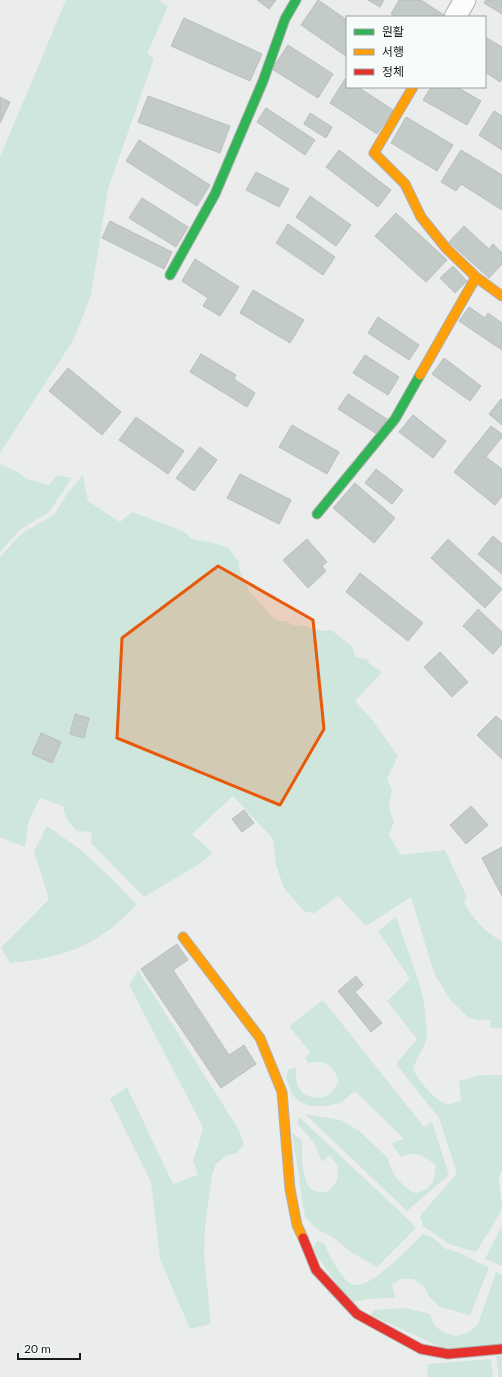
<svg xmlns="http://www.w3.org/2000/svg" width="502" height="1377" font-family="Lato,'Noto Sans KR',sans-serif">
<rect width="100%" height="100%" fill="#ebedec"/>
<path fill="#cee6dc" d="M66,0h92l10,6 -21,48 7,4 -46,131 -17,106 -17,44 -74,114v-296z
M0,464l16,7 11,8 22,6 8,-10 15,3 -23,34 -28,17 -21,23z
M83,475l5,26 32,21 12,-10 51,19 9,8 22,4 14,5 11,14v6l9,21 22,26 8,6h8l7,4 12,1 10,3 9,2 7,-1 22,17 2,10 15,3 -2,3 14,9 -27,29 18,20 25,35 -11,23 5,11 -3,18 5,14 -5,13 11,20 45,-5 22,47 -3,6c10,16 21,30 38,38v88l-12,-2 1,-7h-12l-10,-2 -18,-17 -17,-28 -23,-76 -45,29 -28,-30 -23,17 -10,-1 -21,-24 -8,-23 -3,-26 -40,-43 -41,38 21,19 -14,11 -55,33 -53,-54 1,-11 -15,-1 -11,-13 -3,-12 -23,-8 -12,25 -3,24 -25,-10v-280l22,-24 32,-18 13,-21z
M47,826l34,24 31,29 25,26c-9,8 -18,18 -28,25 -31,23 -61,29 -99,33l-9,-15 48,-49 -15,-48z
M396,917l22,62 6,23 3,34 -3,11 -7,11 -4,11c8,15 18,27 34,36l14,-4 -2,-20 22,-6h21v96c-7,10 0,24 0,36 -1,7 -21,37 -26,45l-27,-8 -26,-18 -3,-10 37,-43 -18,-55 -43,-54 21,-25 -30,-38 23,-22 -32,-48z
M138,970l101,160 5,14 -7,9 -10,2 -11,9 -4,11 -7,51 -1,29 7,69 -21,5 -30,-70 -9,-77 -41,-83 17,-12 46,97 25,-9 -5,-15 6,-17 4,-16 -74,-142z
M323,1000l101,127 8,-5 17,53 -42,36 -102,-97 36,6 17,10 30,28c2,15 13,27 26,35 19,-3 20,-11 22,-28 -12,-9 -21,-15 -35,-8l-10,-14 13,-4 -49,-48 -15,12 -16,3h-15l-9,-4 -8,-8 -6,-16 2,-8 8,-3c0,7 -1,15 3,21 6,11 21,12 31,6 3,-2 6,-9 9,-12 -6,-17 -13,-23 -31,-19l-3,-5 5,-6 -21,-26z
M299,1117l114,107 2,5 -38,38 -26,-15 -17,-14 -17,-9 -12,-12 -13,-85 10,9c0,12 -1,38 9,48 2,1 6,3 9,4l9,-2 8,-10 1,-15 -8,-11 -8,7 -8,-19 -17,-20z
M502,1225v41l-17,-7z
M423,1234l9,3 14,12 12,3 31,16 -19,47 -30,-8 -11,-10 -5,-11 -11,-7h-12l-9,5 3,14 -28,1 -17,4 -37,-53 4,-9 8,3c3,10 8,18 14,27 4,5 8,13 16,14 17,3 55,-39 68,-51z
M496,1272l6,3v71l-53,5 -78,-36 3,-5 31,-2 25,6 4,11 10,8 12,3 12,-3 10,-9z
M496,1356h6v21h-3z
M491,1359l2,18h-66l1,-13z"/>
<path fill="#c3cbc8" stroke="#bcbdbd" d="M257,0h19l-7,9z
M318,0l29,20 -1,36 -45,-31z
M368,0h16l-4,7z
M399,0h22l23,15 -1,2h-47l-5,-3z
M486,0h16v14l-18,-11z
M184,18l78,36 -12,27 -79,-35z
M485,37l17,10v32l-2,3 -15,-10z
M288,45l45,29 -15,24 -46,-29z
M345,79l2,1v7h11l35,23 -16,24 -47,-31z
M431,87h26l24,14 -14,24 -44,-25z
M148,96l82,30 -10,27 -82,-31z
M0,97l10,5 -10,21z
M266,108l49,32 -10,15 -48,-33z
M494,111l8,5v34l-23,-15z
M310,113l22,14 -6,11 -22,-14z
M406,117l47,28 -16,26 -46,-28z
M139,140l71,45 -13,21 -71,-45z
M339,150l52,40 -13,17 -52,-40z
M461,150l41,25v35l-41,-26 -5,7 -15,-9z
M256,172l33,17 -10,18 -33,-17z
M310,196l41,29 -15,21 -40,-29z
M142,198l46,29 -12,20 -47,-29z
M396,213l51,47 -21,22 -51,-46z
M110,221l62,31 -8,17 -62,-31z
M288,224l47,33 -12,18 -47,-32z
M464,226l25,23 4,-5 9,9v11l-13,14 -40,-36z
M195,259l44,28 -19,29 -17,-10 5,-8 -26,-17z
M453,266l14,15 -12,12 -15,-15z
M253,290l51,30 -14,23 -50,-30z
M469,307l16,11 3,-5 14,10v27l-43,-29z
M378,317l41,28 -10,15 -41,-27z
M201,354l35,21 -2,4 21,14 -8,14 -57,-35z
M365,355l34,22 -11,18 -35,-22z
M444,358l37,28 -11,15 -38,-27z
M68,368l53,44 -19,23 -53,-44z
M348,394l39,25 -10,15 -39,-25z
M501,399l1,2v24l-13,-11z
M413,415l33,26 -13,17 -34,-26z
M136,417l48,34 -16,23 -49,-34z
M292,425l47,27 -12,22 -48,-27z
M491,426l11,8v3l-16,20 16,12v27l-7,9 -41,-33z
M200,447l17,13 -23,31 -18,-13z
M376,469l27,21 -11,14 -27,-21z
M240,474l51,26 -12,24 -52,-26z
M355,483l40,35 -21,25 -41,-35z
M493,536l9,8v30l-24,-20z
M307,539l20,23 -5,4 4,5 -18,17 -25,-28z
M448,539l54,50 -17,19 -54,-50z
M360,573l63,50 -15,18 -62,-49z
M478,609l24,23v12l-9,10 -30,-28z
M440,652l28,30 -16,15 -28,-30z
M75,714l14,4 -5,20 -14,-4z
M496,716l6,5v38l-25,-24z
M41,733l20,9 -9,21 -20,-9z
M471,806l17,19 -22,19 -16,-19z
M244,810l10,13 -12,9 -10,-13z
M502,847v49l-20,-38z
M177,944l11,16 -15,10 56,85 15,-10 12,19 -35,24 -80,-119z
M356,976l7,9 -8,7 27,31 -11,9 -33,-41z"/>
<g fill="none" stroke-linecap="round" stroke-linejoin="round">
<defs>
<path id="street" d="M455,17l10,-17"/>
<path id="fast" d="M170,275l45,-81 48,-113 22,-62 11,-19
M317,514l78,-95 25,-44"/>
<path id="slow" d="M413,87l-39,66 31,31 16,33 25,31 30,29 26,19
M420,375l56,-98
M183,937l77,101 22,54 8,97 7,36 6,13"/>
<path id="jam" d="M303,1238l13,32 41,44 64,35 27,5 54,-5"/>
</defs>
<use href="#street" stroke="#aeb0b0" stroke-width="23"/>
<use href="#fast" stroke="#aeb0b0" stroke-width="11"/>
<use href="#slow" stroke="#aeb0b0" stroke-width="11"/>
<use href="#jam" stroke="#aeb0b0" stroke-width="11"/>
<use href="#street" stroke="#fcfcfc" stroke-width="21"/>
<use href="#fast" stroke="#30b455" stroke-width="9"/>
<use href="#slow" stroke="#ff9f0a" stroke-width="9"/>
<use href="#jam" stroke="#e5322d" stroke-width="9"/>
</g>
<path fill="#e8590c" fill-opacity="0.2" stroke="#e8590c" stroke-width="3" stroke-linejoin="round" d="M218,566l95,54 11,109 -44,76 -163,-67 5,-100z"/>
<rect x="346" y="16" width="140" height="72" fill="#f7fbf9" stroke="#9ea1a0"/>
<rect x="354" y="29" width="20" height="6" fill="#30b455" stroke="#9ea1a0"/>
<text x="382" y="36" font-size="12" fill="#191b1a">원활</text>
<rect x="354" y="49" width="20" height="6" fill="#ff9f0a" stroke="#9ea1a0"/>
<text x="382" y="56" font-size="12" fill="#191b1a">서행</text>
<rect x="354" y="69" width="20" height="6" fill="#e5322d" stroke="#9ea1a0"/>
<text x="382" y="76" font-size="12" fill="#191b1a">정체</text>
<path d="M18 1353v6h62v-6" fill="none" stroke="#191b1a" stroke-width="2"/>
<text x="24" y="1353" font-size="12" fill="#191b1a" stroke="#f7fbf9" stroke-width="3" paint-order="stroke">20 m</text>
</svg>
